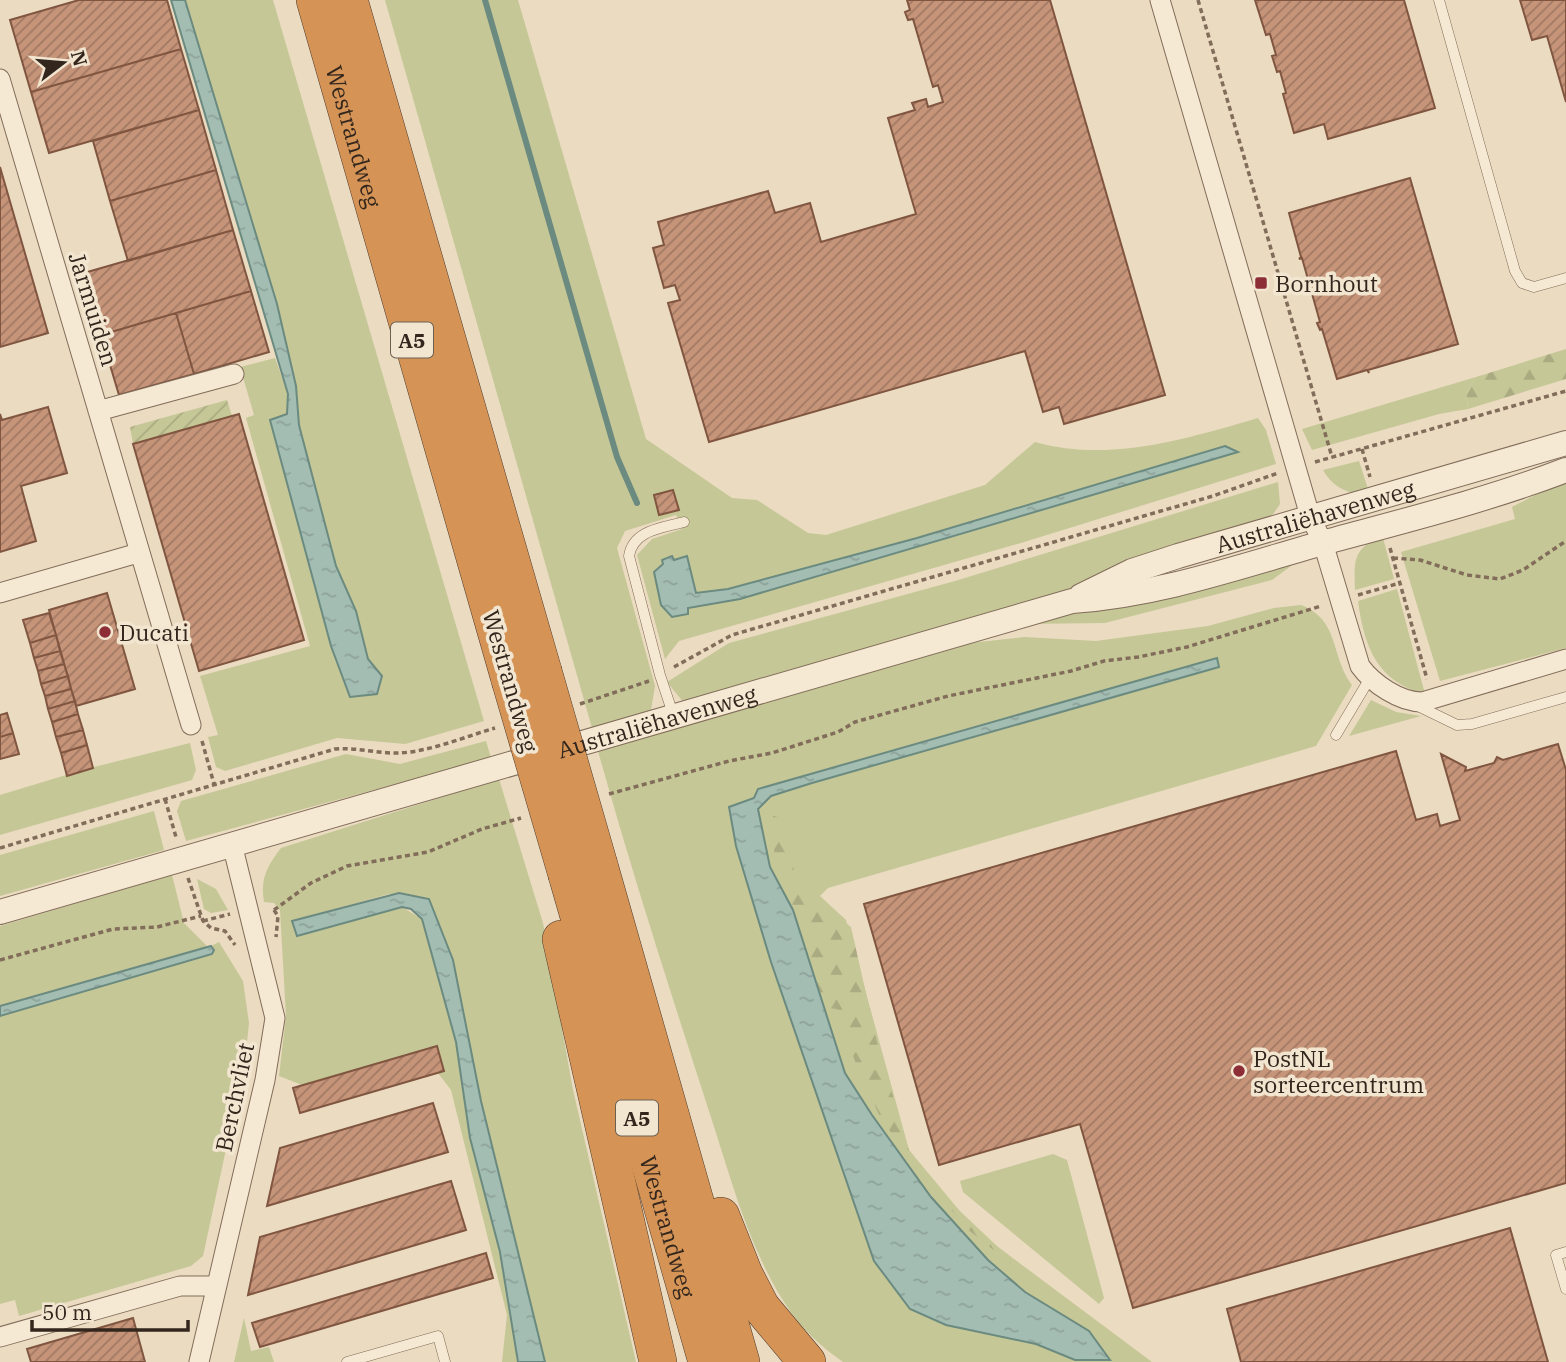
<svg xmlns="http://www.w3.org/2000/svg" width="1566" height="1362" font-family="'IBM Plex Serif',serif">
<defs>
<pattern id="forest-firs" width="22" height="20" patternUnits="userSpaceOnUse" patternTransform="scale(1.75)"><rect width="22" height="20" fill="#c5c796"/><path d="M5 1l3.5 6h-7zM16 11l3.5 6h-7z" fill="#aaab81"/></pattern>
<pattern id="garden-furrows" width="10" height="10" patternUnits="userSpaceOnUse" patternTransform="scale(1.75)"><rect width="10" height="10" fill="#c5c796"/><path d="M-1 1l2-2M0 10L10 0M9 11l2-2" fill="none" stroke="#aaab81"/></pattern>
<pattern id="water-ripples" width="26" height="14" patternUnits="userSpaceOnUse" patternTransform="scale(1.75)"><rect width="26" height="14" fill="#a3bdb3"/><path d="M2 4q2-2 4 0t4 0M15 11q2-2 4 0t4 0" fill="none" stroke="#8da29a"/></pattern>
<pattern id="building-hatch" width="6" height="6" patternUnits="userSpaceOnUse" patternTransform="scale(1.75)"><rect width="6" height="6" fill="#c69479"/><path d="M-1 1l2-2M0 6l6-6M5 7l2-2" fill="none" stroke="#a17963"/></pattern>
</defs>
<rect width="100%" height="100%" fill="#eadbc1"/>
<path fill="#c5c796" fill-rule="evenodd" d="M185,0h88l211,721 -79,23 -68,-6 -112,33 -9,-4 -8,-30 10,-2 -18,-59 110,-30 -64,-228 8,-3 -14,-48 35,-9 13,36v20l-18,7 61,225 19,51 18,-38 -12,-48 -20,-45 -14,-47 -23,-94 -3,-39 -19,-82z
M385,0h133l128,439 86,59 25,2 51,33 18,2 159,-50 50,-43c74,21 151,-3 223,-24l8,12 10,34 -255,79 -342,98 -14,18 -28,-104 15,-16 30,-10 -6,-14 -51,16 -8,17 38,138 -4,24 -59,18z
M1476,377l-10,16 2,16 -29,5 -127,36 -10,-21z
M1359,461l11,34c-21,-1 -36,-6 -47,-25z
M1566,479v169l-126,33 -39,-129 114,-33 -3,-12z
M1278,482l2,22 -18,26 -218,68 -360,105 -17,-21 62,-39 226,-62z
M1382,534l12,45 -39,11c-1,-32 -2,-39 27,-56z
M1295,563l-23,17 -167,43 -84,1z
M1397,589l28,105c-48,-12 -61,-48 -67,-93z
M1301,605c39,15 29,50 51,80l-36,61 -488,142 -8,8 26,24 63,230 35,46 54,51 154,115h-309c-19,-13 -40,-32 -53,-51 -42,-61 -60,-137 -83,-206 -38,-118 -76,-235 -109,-354l372,-108 54,-6 72,4 112,-15 66,-18zM1217,658l2,9 -407,116 -41,13 -13,13 12,58 23,43 52,163 27,42 59,82 57,63 37,32 64,39 20,29h-34l-39,-16 -90,-19 -36,-16 -36,-48 -103,-299 -35,-116 -7,-39 25,-9 4,-9z
M1371,700l25,12 25,4 -72,20z
M486,741l5,17 -305,83 -9,-30 4,-10 165,-47 54,10z
M190,743l6,27 -4,10 -192,55v-40l86,-26z
M499,779l44,144 30,167 63,272h-91l-64,-261 -28,-141 -24,-61 -40,-5 -97,27 5,15 105,-29 20,12 34,123 14,96 30,114 18,110h-16l5,-47 -56,-225 -23,-30 -19,-5 -107,30 -23,-9 7,-60 -6,-106 -6,-7 -10,-1c-4,-23 3,-36 17,-54z
M154,811l10,39 -164,46v-41z
M172,875l12,48 24,24 -208,59v-80z
M197,879l19,10 12,21 -17,3 -7,-4z
M219,942l24,39 6,42 -4,38 -42,195 -12,10 -172,50 -4,-16 -15,4v-288l212,-62 -1,-8z
M1053,1154l14,6 37,138 -5,6 -136,-112 -3,-11z
M244,1318l7,33 18,-4 5,15h-40z"/>
<path fill="url(#forest-firs)" d="M1566,349v30l-98,30 -2,-16 10,-16z
M771,815l9,3 18,67 53,42 26,115 32,108 65,78 90,71 -26,-14 -72,-57 -61,-76 -24,-33 -25,-55 -19,-55 -16,-2 -16,-70 -15,-36 -4,-24 -11,-16z"/>
<path fill="url(#garden-furrows)" d="M227,400l5,16 -99,28 -3,-17z"/>
<path fill="url(#water-ripples)" stroke="#6b8a80" stroke-width="2" d="M171,0h14l92,304 19,82 3,39 37,141 20,45 12,48 14,17 -5,18 -27,3 -19,-51 -61,-226 17,-6 1,-20z
M1225,446l13,6 -498,147 -52,9v6l-16,3 -11,-12 -7,-33 9,-8 -1,-4 10,-4 2,4 13,-4 9,37 32,-4 189,-51z
M1217,658l2,9 -407,116 -41,13 -13,13 12,58 23,43 52,163 27,42 59,82 57,63 37,32 64,39 21,29h-35l-39,-16 -90,-19 -36,-16 -36,-48 -103,-299 -35,-116 -7,-39 25,-9 4,-9z
M399,893l30,6 24,61 28,141 64,261h-27l-18,-110 -30,-114 -14,-96 -34,-123 -11,-10 -9,-2 -105,29 -5,-15z
M211,946l3,4 -2,4 -212,62v-10z"/>
<g fill="none" stroke-linecap="round" stroke-linejoin="round">
<path stroke="#6b8a80" stroke-width="6" d="M485,0l132,457 20,46"/>
</g>
<path fill="url(#building-hatch)" stroke="#805641" stroke-width="2" d="M79,0h88l14,49 -150,43 -21,-72z
M907,0h143l115,395 -101,29 -5,-17 -16,5 -18,-61 -316,91 -41,-139 12,-3 -5,-15 -11,3 -11,-40 11,-3 -6,-23 110,-31 7,22 35,-10 11,39 95,-28 -28,-96 27,-8 -3,-7 14,-4 2,8 15,-5 -5,-17 -5,2 -20,-68 -5,1 -3,-8 5,-2z
M1255,0h149l31,108 -107,31 -4,-15 -30,9 -11,-39 3,-1 -6,-22 -3,1 -5,-16 4,-1 -6,-21 -4,1z
M1520,0h46v102l-19,-66 -15,4z
M181,49l18,61 -150,43 -18,-61z
M199,110l17,60 -106,31 -17,-60z
M0,167l48,166 -48,14z
M216,170l17,60 -105,31 -18,-60z
M1410,178l48,166 -90,26 1,3 -2,-3 -30,9 -15,-50 -2,1 -3,-7 3,-1 -18,-64 -3,1 2,-2 -12,-44z
M233,230l18,61 -150,44 -17,-62z
M251,291l18,61 -75,22 -18,-61z
M176,313l18,61 -75,21 -18,-60z
M48,407l19,66 -46,13 15,55 -36,11v-138l2,6z
M239,414l65,226 -105,31 -66,-227z
M673,490l6,20 -20,5 -5,-20z
M107,593l28,96 -59,17 -27,-96z
M49,613l7,22 -26,8 -7,-23z
M56,635l4,16 -26,7 -4,-15z
M60,651l4,13 -26,7 -4,-13z
M64,664l4,12 -27,8 -3,-13z
M68,676l3,13 -26,7 -4,-12z
M71,689l4,12 -27,8 -3,-13z
M75,701l3,13 -26,8 -4,-13z
M7,713l6,20 -13,4v-22z
M78,714l5,16 -27,7 -4,-15z
M83,730l4,15 -26,8 -5,-16z
M13,733l6,21 -19,5v-22z
M1558,744l8,26v413l-433,125 -53,-184 -141,41 -75,-261 532,-153 20,69 21,-6 3,12 20,-6 -19,-66 25,13 -1,4 29,-8 3,-6 6,3z
M87,745l6,23 -26,8 -6,-23z
M437,1046l7,25 -144,42 -7,-25z
M433,1103l15,49 -181,54 13,-58z
M451,1181l15,49 -218,65 12,-58z
M1510,1228l38,134h-307l-14,-53z
M486,1253l7,25 -233,69 -8,-24z
M133,1318l12,44h-114l-4,-13z"/>
<g fill="none" stroke-linecap="round" stroke-linejoin="round">
<defs>
<path id="service" d="M1439,0l76,271 7,12 12,4 32,-9
M1416,705l41,20 15,-1 94,-27
M674,717l-14,-42 -31,-119c4,-26 33,-28 55,-34
M1336,735l34,-57
M1566,1252l-10,3 10,34
M347,1362l91,-26 7,26"/>
<path id="minor" d="M1160,0l150,516 13,27 37,123c13,18 40,36 62,36l144,-43
M0,79l191,646
M98,411l136,-37
M0,593l138,-40
M0,1337l180,-51h34
M199,1362l66,-282 10,-62 -43,-174"/>
<g id="tertiary">
<path id="s1" d="M1081,596l51,-25 46,-15 388,-113"/>
<path id="s2" d="M0,912l1072,-311c88,-6 169,-35 254,-59 80,-22 162,-42 240,-72"/>
</g>
<g id="motorway">
<path id="s3" d="M315,0l195,680"/>
<path d="M349,0l194,671"/>
<path d="M599,865l142,497"/>
<path id="s4" d="M567,875l140,487"/>
<path d="M561,939l97,423"/>
<path d="M721,1216l23,58 17,33 46,55"/>
</g>
</defs>
<use href="#service" stroke="#826c5a" stroke-width="11"/>
<use href="#minor" stroke="#826c5a" stroke-width="21"/>
<use href="#tertiary" stroke="#826c5a" stroke-width="26"/>
<use href="#motorway" stroke="#503b2e" stroke-width="38"/>
<path stroke="#826c5a" stroke-width="3.5" stroke-dasharray="5 3.5" stroke-linecap="butt" d="M1198,0l134,457
M1362,449l8,28
M1315,462l251,-71
M1390,548l37,131
M1393,558l27,2 47,15 33,4 23,-9 43,-29
M1358,595l42,-12
M674,667l58,-32 481,-139 65,-23
M580,704l69,-23
M202,741l12,43
M609,794l120,-33 43,-8 66,-21 17,-10 93,-26 123,-25 33,-10 34,-4 49,-10 134,-41
M165,799l11,38
M0,848l335,-99c22,-2 44,5 65,4 32,-2 64,-16 95,-25
M188,878l15,43 8,7 14,3 10,14
M274,910l37,-27 36,-17 81,-14 54,-23 39,-11
M274,910l4,6 -2,21
M203,921l27,-7
M0,960l113,-31 44,-2 44,-11"/>
<use href="#service" stroke="#f6e9d3" stroke-width="10"/>
<use href="#minor" stroke="#f6e9d3" stroke-width="19"/>
<use href="#tertiary" stroke="#f6e9d3" stroke-width="24"/>
<use href="#motorway" stroke="#d59456" stroke-width="37"/>
<defs>
<path id="motorway-bridge" d="M543,671l56,194
M510,680l57,195"/>
</defs>
<use href="#motorway-bridge" stroke="#503b2e" stroke-width="38" stroke-linecap="butt"/>
<use href="#motorway-bridge" stroke="#d59456" stroke-width="37"/>
</g>
<g fill="#8d2e36" stroke="#f2e6d0" stroke-width="2.5">
<rect x="1254" y="276" width="14" height="14" rx="3.5"/>
<circle cx="105" cy="632" r="7"/>
<circle cx="1239" cy="1071" r="7"/>
</g>
<g text-anchor="middle" dominant-baseline="central" stroke-width="7" stroke-linejoin="round" paint-order="stroke">
<g fill="#f2e6d0" stroke="#6c6053" stroke-width="2">
<rect x="391" y="322.5" width="42" height="35" rx="5"/>
<rect x="616" y="1100.5" width="42" height="35" rx="5"/>
</g>
<g font-size="21" font-weight="bold" fill="#33261d">
<text x="412" y="340">A5</text>
<text x="637" y="1118">A5</text>
</g>
<g font-size="23" fill="#33261d" stroke="#f2e6d0">
<text stroke="none"><textPath href="#s3" startOffset="142">Westrandweg</textPath></text>
<text transform="translate(94 309) rotate(73)">Jarmuiden</text>
<text stroke="none"><textPath href="#s1" startOffset="248">Australiëhavenweg</textPath></text>
<text transform="translate(511 681) rotate(74)">Westrandweg</text>
<text stroke="none"><textPath href="#s2" startOffset="684">Australiëhavenweg</textPath></text>
<text transform="translate(234 1097) rotate(-78)">Berchvliet</text>
<text stroke="none"><textPath href="#s4" startOffset="366">Westrandweg</textPath></text>
</g>
<g font-size="23" fill="#33261d" stroke="#f2e6d0" text-anchor="start">
<text x="1275" y="283">Bornhout</text>
<text x="119" y="632">Ducati</text>
<text x="1253" y="1058">PostNL<tspan x="1253" dy="26">sorteercentrum</tspan></text>
</g>
</g>
<g transform="translate(63 63) rotate(74)" stroke="#f2e6d0" stroke-width="5" paint-order="stroke">
<path d="M0-5L12 26L0 18L-12 26Z" fill="#33261d"/>
<text y="-10" font-size="19" font-weight="bold" text-anchor="middle" fill="#33261d">N</text>
</g>
<path d="M32 1320v10h156v-10" fill="none" stroke="#33261d" stroke-width="3.5"/>
<text x="42" y="1320" font-size="21" fill="#33261d" stroke="#f2e6d0" stroke-width="5" paint-order="stroke">50 m</text>
</svg>
